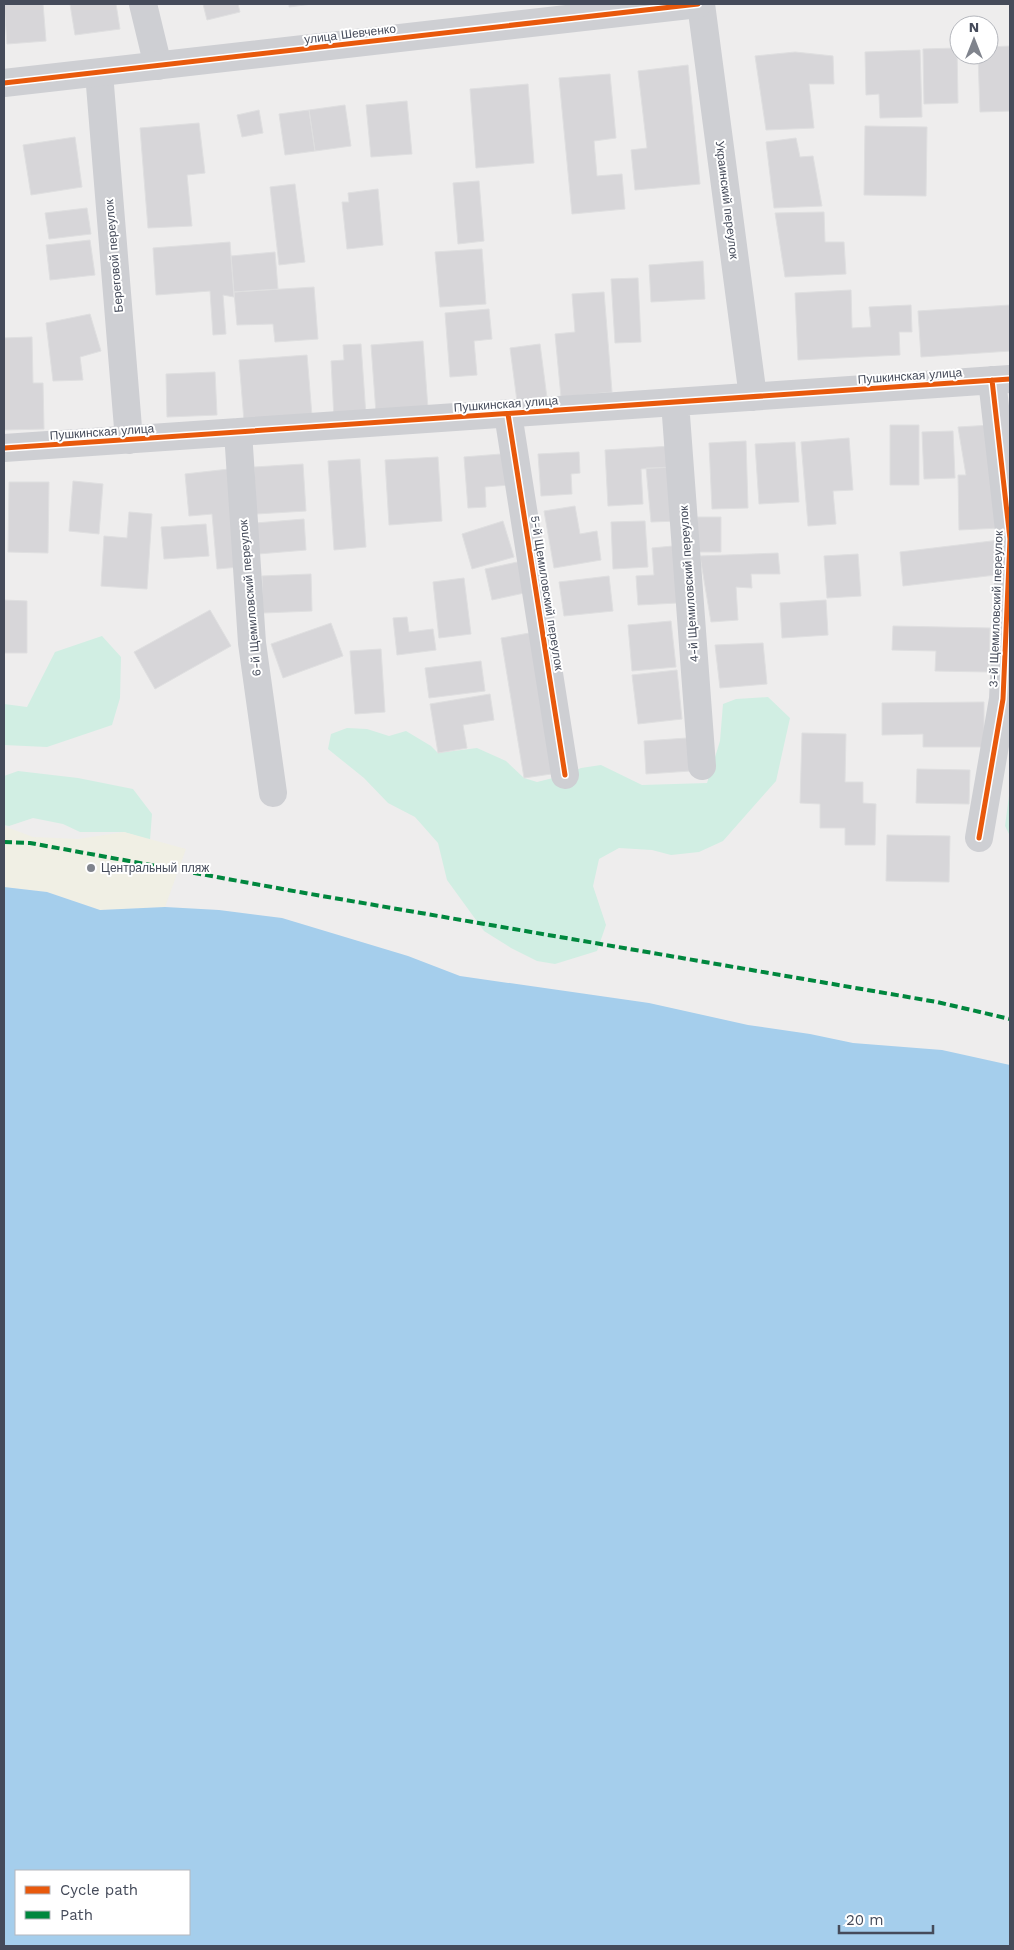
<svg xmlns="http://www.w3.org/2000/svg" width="1014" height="1950" font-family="'Work Sans',sans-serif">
<rect width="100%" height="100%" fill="#eeeded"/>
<path fill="#d1eee3" d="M102,636l19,21 -1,41 -8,27 -65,22 -43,-2v-41l23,3 28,-55z
M768,697l22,21 -14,63 -53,60 -24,11 -28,3 -19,-5 -33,-2 -20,11 -6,27 13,39 -9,26 -42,13 -18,-3 -26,-13 -27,-17 -37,-51 -9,-37 -23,-26 -27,-14 -24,-25 -36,-29 3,-15 16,-6 20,1 22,7 17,-5 25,15 7,7 39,-5 29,13 18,17 13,4 28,-7 16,-7 20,-3 41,20 65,-2 13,-42 3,-37 13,-5z
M18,771l60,7 55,11 19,25 -2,26 -26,-8h-44l-17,-8 -30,-6 -24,8 -5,-1v-49z
M1010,788v48l-5,-10z"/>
<path fill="#f0efe4" d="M4,826l29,11 45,2 46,-7 62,17 -21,58 -65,3 -53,-18 -43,-5z"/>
<path fill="#a5ceec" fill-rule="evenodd" d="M4,887l43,5 53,18 65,-3 54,3 63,8 126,38 52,20 189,27 99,22 62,9 43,9 89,7 68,15v881h-1006zM16,1871h173v63h-173z"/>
<path fill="#d7d6d9" stroke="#dfdfe0" d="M4,4h39l3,37 -39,3z
M70,4h46l4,25 -45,6z
M203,4h35l2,8 -33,8z
M289,4h23l-23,3z
M1010,46v65l-30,1 -2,-57h11v-8z
M957,48l1,55 -34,1 -1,-55z
M920,50l2,67 -42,1 -1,-24 -13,1 -1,-43z
M795,52l38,4 1,28h-25l5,44 -48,2 -11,-74z
M688,65l12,119 -65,6 -4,-40 16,-2 -9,-77z
M610,74l6,64 -22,3 3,35 25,-2 3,35 -53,5 -13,-136z
M528,84l6,79 -58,5 -6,-79z
M407,101l5,53 -41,3 -5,-52z
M345,105l6,41 -36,5 -6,-41z
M259,110l4,23 -21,4 -5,-22z
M309,110l6,41 -30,4 -6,-41z
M199,123l6,50 -18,2 5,51 -44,2 -8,-100z
M865,126l62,1 -1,69 -62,-1z
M75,137l7,50 -51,8 -8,-50z
M796,138l4,19 13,-1 9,50 -48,2 -8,-66z
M479,181l5,60 -26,3 -5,-61z
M295,184l10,78 -26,3 -9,-78z
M378,189l5,56 -36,4 -5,-47h7l-1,-9z
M87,208l4,26 -42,5 -4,-26z
M824,212l1,30h19l2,32 -61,3 -10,-64z
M90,240l5,35 -45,5 -4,-35z
M230,242l4,55 -11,-2 3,39 -13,1 -3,-44 -54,4 -3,-47z
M482,249l4,55 -46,3 -5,-55z
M275,252l3,37 -44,3 -3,-36z
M703,261l2,38 -54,3 -2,-37z
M638,278l3,64 -26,1 -4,-64z
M314,287l4,52 -43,3 -2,-18 -36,1 -3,-33z
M851,290l1,38 19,-1 -2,-20 42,-2 1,27h-13l1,23 -102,5 -3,-67z
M604,292l8,100 -51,5 -6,-63 20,-2 -3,-38z
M1010,305v46l-89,6 -3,-46z
M489,309l3,30 -18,2 3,34 -27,2 -5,-64z
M90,314l11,37 -21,6 3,23 -30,1 -7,-58z
M32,337l1,46h10l1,46 -40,1v-92z
M423,341l5,68 -52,4 -5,-68z
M361,344l5,72 -32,2 -3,-57 13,-1 -1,-15z
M540,344l7,54 -30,3 -7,-53z
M307,355l5,61 -68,5 -5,-61z
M215,372l2,43 -50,2 -1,-43z
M890,425h29v60h-29z
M992,425l7,103 -40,2 -1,-55h8l-8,-48z
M953,431l2,47 -31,1 -2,-47z
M849,438l4,52 -20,1 3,33 -28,2 -7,-84z
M746,441l2,67 -36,1 -3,-66z
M795,442l4,60 -40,2 -4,-60z
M672,446l1,21 -32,2 2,35 -35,2 -3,-56z
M579,452l1,21 -9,1 1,20 -31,2 -3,-42z
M501,454l8,31 -24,2 1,20 -18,1 -4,-51z
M438,457l4,64 -53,4 -4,-65z
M360,459l6,88 -32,3 -6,-89z
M303,464l3,47 -50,3 -2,-47z
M673,467l4,54 -26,1 -5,-54z
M229,469l10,98 -22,2 -5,-55 -23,2 -4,-42z
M73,481l30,3 -4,50 -30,-3z
M9,482h40l-1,71 -40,-1z
M575,506l5,28 17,-3 4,29 -47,8 -10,-57z
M129,512l23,2 -5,75 -46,-3 3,-50 23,2z
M697,517h24v35h-24z
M304,519l2,31 -48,4 -2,-31z
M503,521l11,36 -42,12 -10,-35z
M645,521l3,46 -35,2 -2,-47z
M206,524l3,32 -45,3 -3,-32z
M1000,540l4,34 -101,12 -3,-34z
M673,546l4,57 -39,2 -2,-29 18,-1 -2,-27z
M778,553l2,21h-29l1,14 -16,-1 2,33 -27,2 -11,-66z
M858,554l3,42 -34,2 -3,-42z
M522,561l7,31 -37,8 -7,-31z
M311,574l1,37 -49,2 -1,-37z
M609,576l4,35 -49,5 -5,-34z
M464,578l7,56 -32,4 -6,-56z
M4,600l23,1v52h-23z
M826,600l2,35 -46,3 -2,-35z
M210,610l21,36 -76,43 -21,-37z
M407,617l2,15 24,-3 3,21 -39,5 -4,-37z
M671,621l5,46 -44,4 -4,-46z
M331,623l12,33 -60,22 -12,-34z
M893,626l97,2 -1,44 -54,-1 1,-20 -44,-1z
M535,632l23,141 -34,5 -23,-140z
M763,643l4,41 -47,4 -5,-43z
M381,649l4,63 -30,2 -5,-63z
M481,661l4,30 -56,7 -4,-30z
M677,670l5,49 -44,5 -6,-49z
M490,694l4,26 -31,5 4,23 -29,5 -8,-49z
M984,702v45h-61v-13l-41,1v-32z
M802,733l44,1 -1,48h18v21l13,1 -1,41h-30v-17h-25v-24l-20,-1z
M687,738l3,33 -44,3 -2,-33z
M917,769l53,1 -1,34 -53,-1z
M887,835l63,1 -1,46 -63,-1z"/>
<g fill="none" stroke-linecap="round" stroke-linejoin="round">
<path stroke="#cecfd3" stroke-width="28" d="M143,4l15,62
M701,4l52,393
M99,73l30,367
M675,402l27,364
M508,414l57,361
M238,432l14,211 21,150
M4,448l1006,-69
M979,838l24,-139 7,-160 -18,-159"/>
<path stroke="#cecfd3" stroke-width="28" d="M4,83l694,-79"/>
<path stroke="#00873e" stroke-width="4" stroke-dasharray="8 4" stroke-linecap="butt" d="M4,842l26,1 269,49 638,110 73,17"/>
<defs>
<path id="cycleway" d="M4,83l694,-79
M508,414l57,361
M4,448l1006,-69
M979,838l24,-139 7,-160 -18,-159"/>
</defs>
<use href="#cycleway" stroke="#fff" stroke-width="8"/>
<use href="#cycleway" stroke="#e8590c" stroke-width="5"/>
</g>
<circle fill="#80848d" stroke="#fff" stroke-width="2" cx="91" cy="868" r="5"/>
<g text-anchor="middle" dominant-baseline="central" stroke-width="4" stroke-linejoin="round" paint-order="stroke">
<g font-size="12" fill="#454b5a" stroke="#fff">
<text transform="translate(350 34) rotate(-7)">улица Шевченко</text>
<text transform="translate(727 200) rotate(83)">Украинский переулок</text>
<text transform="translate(114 256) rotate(-95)">Береговой переулок</text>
<text transform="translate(910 376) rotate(-4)">Пушкинская улица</text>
<text transform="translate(506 404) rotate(-4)">Пушкинская улица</text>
<text transform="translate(102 432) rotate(-4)">Пушкинская улица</text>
<text transform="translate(689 584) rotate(-94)">4-й Щемиловский переулок</text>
<text transform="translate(547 593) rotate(81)">5-й Щемиловский переулок</text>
<text transform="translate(250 598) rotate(-95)">6-й Щемиловский переулок</text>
<text transform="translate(996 609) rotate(-88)">3-й Щемиловский переулок</text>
</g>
<g font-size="12" fill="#454b5a" stroke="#fff" text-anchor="start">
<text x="101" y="868">Центральный пляж</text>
</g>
</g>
<rect width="1014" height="1950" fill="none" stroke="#454b5a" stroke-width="10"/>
<rect x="15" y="1870" width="175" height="65" fill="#ffffff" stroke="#b5b7bd"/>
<rect x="25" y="1886" width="25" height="8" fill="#e8590c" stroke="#b5b7bd"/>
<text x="60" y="1895" font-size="15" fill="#454b5a">Cycle path</text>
<rect x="25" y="1911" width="25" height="8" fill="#00873e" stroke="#b5b7bd"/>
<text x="60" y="1920" font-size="15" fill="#454b5a">Path</text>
<g transform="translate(974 40)"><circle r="24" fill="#ffffff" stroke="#b5b7bd"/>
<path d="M0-4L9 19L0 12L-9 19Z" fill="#80848d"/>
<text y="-8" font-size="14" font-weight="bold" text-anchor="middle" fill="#454b5a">N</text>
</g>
<path d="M839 1925v8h94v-8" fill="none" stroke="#454b5a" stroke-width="2.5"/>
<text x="846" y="1925" font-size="15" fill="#454b5a" stroke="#ffffff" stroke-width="4" paint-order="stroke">20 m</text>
</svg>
